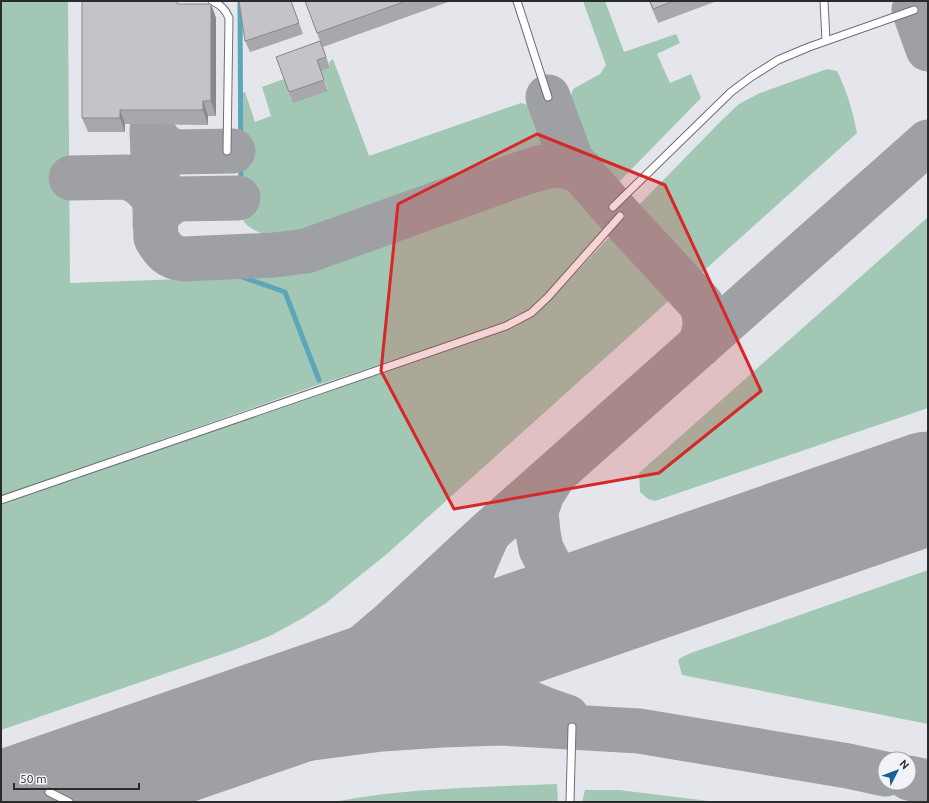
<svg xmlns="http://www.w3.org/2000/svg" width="929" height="803" font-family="Ubuntu,sans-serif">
<rect width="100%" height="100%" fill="#e4e6eb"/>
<path fill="#a2c8b5" d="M1,1h67l2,282 171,-6 3,-4h13l42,-6 231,-83c9,-3 21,-9 30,-8 15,2 39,36 50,48l-65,71 -16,16 -24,12 -193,64 -311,109z
M583,1h22l19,51 52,-18 4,9 -23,11 13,29 21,-9 10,24 -84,86 -15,-14 -15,-18 -12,-25 -6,-23 4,-15 27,-15 6,-9z
M333,59l36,97 152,-53c19,4 27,22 30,39l-7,9 -30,12 -224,77c-13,-3 -36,-6 -45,-17 -2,-2 -3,-7 -4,-9l-1,-120 5,-2 10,30 16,-6 -9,-29 22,-8 44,11 -7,-19 9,-3 -1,-6z
M827,69l10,2c10,20 16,41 20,62l-159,143 -14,-12 -49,-55 87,-89 17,-16 21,-11z
M928,217v191l-273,93 -7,-2 -8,-7 -1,-19z
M615,231l58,66 -285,256 -62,50 -23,15 -33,18 -36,14 -233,80v-226l316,-108 191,-68 25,-13 18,-16z
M928,570v154l-246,-49 -4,-15 4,-3 9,-4z
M557,784l1,18h-225c74,-14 149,-15 224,-18z
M585,790h34l98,12h-135z"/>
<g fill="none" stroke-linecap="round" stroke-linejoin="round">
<path stroke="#5da5b8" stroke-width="5" d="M240,1l1,213
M242,277l43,15 34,88"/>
<path stroke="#9ea0a3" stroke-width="45" d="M914,10l14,39
M548,97l23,63 49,56 81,88c6,18 5,23 -1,41
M173,152l-13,-9 -8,-13 4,108c7,12 13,20 28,21l91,-4 31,-4 220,-79 18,-5 18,-2 20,6
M154,176l9,-17 10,-7 60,-1
M71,178l55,-1c14,4 20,11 28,22
M155,224l4,-11 7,-7 11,-7 61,-1
M554,475l-12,19 -6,17 2,22 3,16 11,21 23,22 28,9
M487,536c-6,13 -12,26 -16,39 -2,5 -1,10 -2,15 -3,41 15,89 53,109 14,8 30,13 45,18
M202,739l59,-28 52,-28 37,-25 42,-36 96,-89 440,-391
M909,778l19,4
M81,781l161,-34 140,-18 60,-4 58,-2 139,8 209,35 37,8"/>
<path stroke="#9ea0a3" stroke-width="113" d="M20,802l908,-314"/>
<defs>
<path id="lane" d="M212,1c9,4 13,8 17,17l-2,133
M517,1l31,96
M824,1l2,40
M613,207l118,-115 20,-15 27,-17 31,-13 105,-37
M1,500l505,-174 25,-13 17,-16 72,-81
M49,792l20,10
M570,802l2,-75"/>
</defs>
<use href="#lane" stroke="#6e6f74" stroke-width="9"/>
<use href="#lane" stroke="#fff" stroke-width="7"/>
</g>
<path fill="#a8a8ac" d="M291,1l12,33 -53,18 -5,-11z
M305,1h146l-128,46 7,21 -9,3 7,20 -35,12 -17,-46 44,-16z
M649,1h68l-59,22z
M179,4h32l5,14v98h-8v9l-83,-1v8h-37l-6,-14z"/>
<path fill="#88888c" d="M211,4l5,14v98l-5,-15z
M203,101l5,15v9l-5,-15z
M120,110l5,14v8l-5,-14z"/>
<path fill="#c3c3c8" stroke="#88888c" d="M82,1h95v3h34v97h-8v9h-83v8h-38z
M239,1h52l8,22 -54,18z
M305,1h101l-89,32z
M650,1h24l-21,8z
M320,41l6,16 -9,3 7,20 -35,12 -13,-35z"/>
<path fill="#d62828" fill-opacity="0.2" stroke="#d62828" stroke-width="3" stroke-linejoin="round" d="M537,134l128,51 96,206 -102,82 -205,36 -73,-138 17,-167z"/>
<rect width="929" height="803" fill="none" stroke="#2a2b2d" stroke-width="4"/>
<g transform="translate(897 771) rotate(48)"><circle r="19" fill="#f2f3f8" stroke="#a2a3a7"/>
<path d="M0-3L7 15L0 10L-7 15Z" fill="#196195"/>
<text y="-6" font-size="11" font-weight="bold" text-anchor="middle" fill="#2a2b2d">N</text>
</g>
<path d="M14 783v6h125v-6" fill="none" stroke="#2a2b2d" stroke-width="2"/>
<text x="20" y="783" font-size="12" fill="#2a2b2d" stroke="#f2f3f8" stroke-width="3" paint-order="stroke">50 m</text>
</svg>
